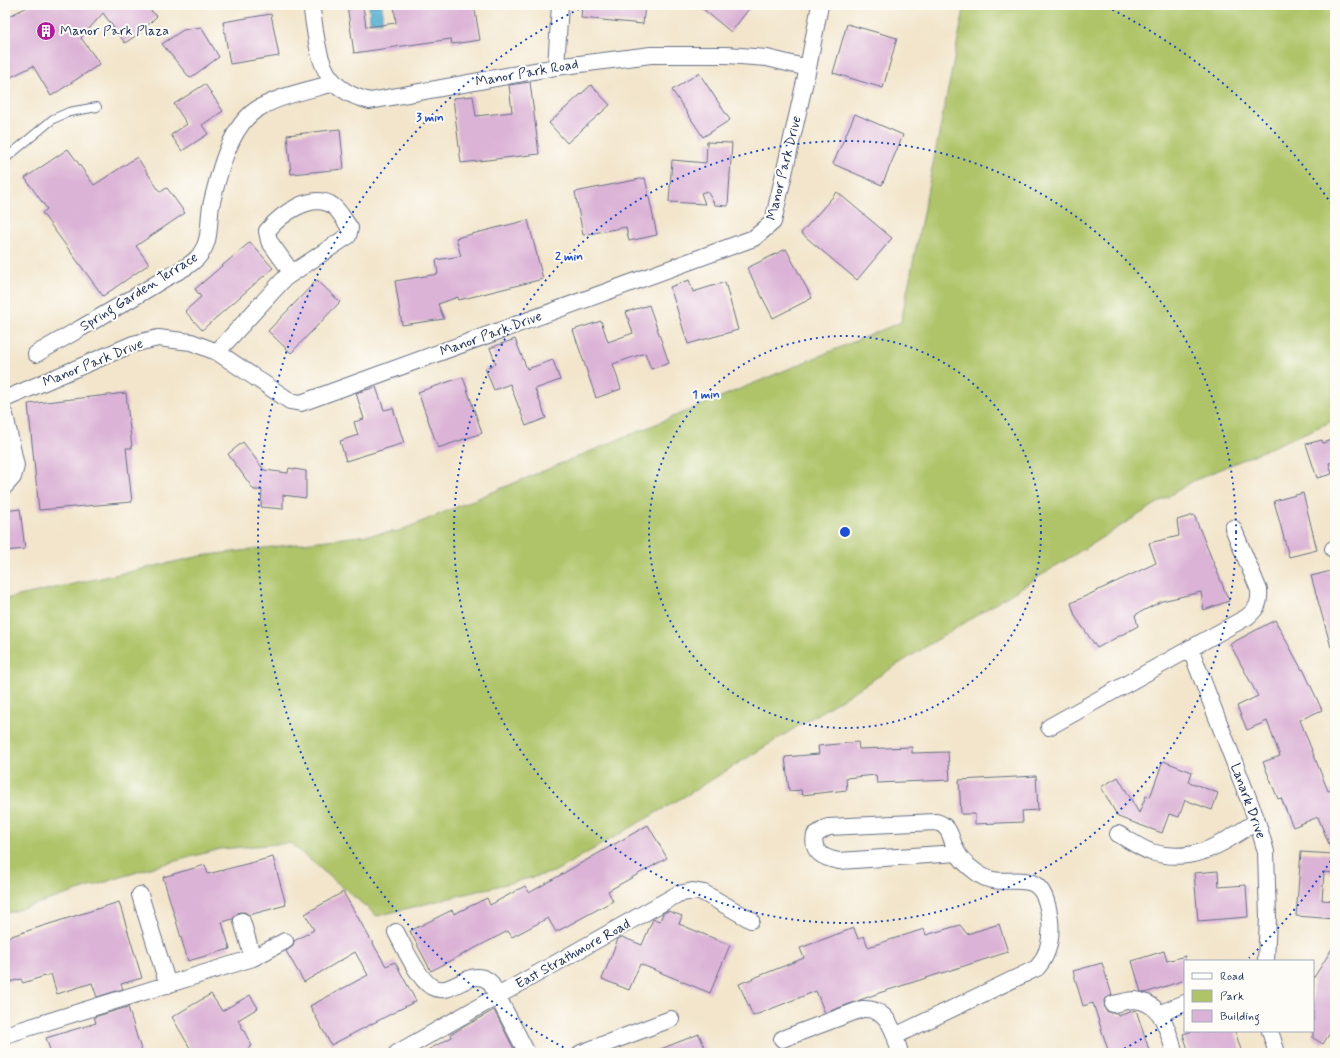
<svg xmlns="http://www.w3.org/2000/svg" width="1340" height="1058" font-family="Mynerve,sans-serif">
<rect width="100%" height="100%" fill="#fdfcf7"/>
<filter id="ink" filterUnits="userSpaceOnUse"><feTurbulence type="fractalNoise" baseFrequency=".025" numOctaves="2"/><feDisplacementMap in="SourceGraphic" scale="8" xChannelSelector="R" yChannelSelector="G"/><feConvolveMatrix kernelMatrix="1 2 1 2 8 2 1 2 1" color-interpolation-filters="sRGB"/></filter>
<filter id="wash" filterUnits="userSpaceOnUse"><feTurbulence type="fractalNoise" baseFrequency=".012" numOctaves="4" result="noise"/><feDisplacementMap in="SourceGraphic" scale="16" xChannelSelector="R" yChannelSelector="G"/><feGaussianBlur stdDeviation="0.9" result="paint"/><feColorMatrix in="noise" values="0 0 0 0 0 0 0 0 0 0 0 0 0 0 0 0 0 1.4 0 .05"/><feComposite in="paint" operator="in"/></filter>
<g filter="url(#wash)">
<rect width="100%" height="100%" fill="#f2e5cb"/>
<path fill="#afc469" stroke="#657a64" d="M965,5h370v415l-142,61 -501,311 -138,80 -177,44 -87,-73 -70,6 -70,19 -145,46v-315l196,-43 198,-25 502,-209z"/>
<path fill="#55b0d3" stroke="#387098" d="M369,5h13v17h-12z"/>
<g id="blocks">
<path fill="#dbb3d6" d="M32,5h112l13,11 -17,17 -15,10 -22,-30 -22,25 19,26 -49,32 -18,-30 -28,14v-62z
M347,5h16l3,22 30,-4 -2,-18h80l6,35 -28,4 -1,-5 -97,14z
M582,5h63l-2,19 -62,-6z
M698,5h54l-21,27z
M271,14l8,42 -49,8 -7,-42z
M847,24l50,14 -14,50 -50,-15z
M201,27l18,30 -29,21 -28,-34 21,-14z
M699,73l31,47 -27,17 -31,-47z
M530,82l9,72 -78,9 -8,-65 20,-2 3,20 36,-4 -3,-27z
M205,84l18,27 -21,14 6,9 -26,17 -11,-16 16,-11 -13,-20z
M591,85l19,20 -43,38 -18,-20z
M855,114l48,21 -21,50 -49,-21z
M340,129l4,40 -53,5 -4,-39z
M707,142l25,1 -4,63 -13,-1 -8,-14 -6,2 4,11 -36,-2 3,-42 34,3z
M68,149l26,36 43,-28 23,35 7,-4 18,25 -49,33 13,18 -46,32 -61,-83 5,-4 -22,-31z
M645,178l12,57 -28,6 -3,-14 -43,8 -8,-43z
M837,192l55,46 -35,42 -56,-47z
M528,220l15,59 -84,21 -1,-3 -20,7 6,15 -42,6 -7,-44 43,-7 -2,-14 25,-4 -5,-18z
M250,242l23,26 -71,62 -17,-19 16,-14 -6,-8z
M786,249l26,49 -39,20 -26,-50z
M317,280l23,22 -49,51 -23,-22z
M689,280l4,12 32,-10 13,48 -50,14 -18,-57z
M649,305l20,58 -18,6 -6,-16 -32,11 8,25 -25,9 -23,-68 28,-9 7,21 25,-9 -7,-21z
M515,339l12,30 26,-9 7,20 -25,9 11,29 -20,8 -16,-42 -16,6 -9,-22 11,-4 -6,-16z
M463,377l19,56 -44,15 -20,-56z
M376,387l8,23 9,-2 11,35 -58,18 -6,-20 18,-6 -4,-13 10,-3 -8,-26z
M126,393l6,55h-6l6,54 -93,8 -11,-106z
M1335,439v22l-6,2 3,11 -15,4 -11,-34 16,-4 1,3z
M243,442l21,28 24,3 1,-5 17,3v27l-23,-3v14l-22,-2 1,-17h-8l-26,-36z
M1303,493l14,57 -28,7 -15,-56z
M20,509l5,40 -20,2v-40z
M1194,515l35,86 -25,9 -3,-18 -39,9 -27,14 3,11 -41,22 -22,-32 -4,-13 85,-40 -7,-20 30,-7 -2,-16z
M1335,570v76l-4,1 -20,-71z
M1275,620l27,50 1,-1 19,41 -22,10 28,71 7,-2v84l-11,-1 -2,28 13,1v18l-39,-3 5,-64 32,2 -15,-37 -25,10 -12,-29 -3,1 -15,-37 17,-6 -13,-35 -20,9 -10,-24 21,-10 -28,-52z
M858,742l1,7 53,-2v6l36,-1 2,28 -73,3 -1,-8 -30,3 1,12 -45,5 -1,-5 -12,1 -4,-34 34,-3 -1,-8z
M1163,761l29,11 -3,10 29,11 -6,17 -27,-10 -6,17 -10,-3 -7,19 -44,-16 -17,-30 17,-10 21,36 7,-17 4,1z
M1036,776l2,34 -16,1 1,11 -48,2v-10h-14l-2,-34z
M648,825l19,33 -59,33 5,10 -57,31 -8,-14 -36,19 -4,-6 -77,40 -21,-40 42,-21 2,4 33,-16 3,7 35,-19 4,7z
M273,857l13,48 -37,10 -4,-3h-6l-6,7 -11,3 8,27 -42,12 -25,-84 42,-12 3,9z
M1218,871l1,16 27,-2 2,32 -50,4 -4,-48z
M343,892l43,74 9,-4 21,39 -85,44 -21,-39 58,-31 -13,-23 -51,30 -18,-31 7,-5 1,-5 20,-11 -9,-16z
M119,902l23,76 -21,6 2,5 -26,8 -5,-14 -35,11 -6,-20 -28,9 -2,-4 -16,4v-45z
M668,911l14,5 -3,8 51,21 -20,48 -70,-29 -11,26 -27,-11 16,-40 4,-2 20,8 11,-26 7,2 3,-8z
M999,924l9,28 -129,41 -54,20 -9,-22 -63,25 -14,-32 65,-26 -4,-10 54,-20 4,11 6,-3 4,11 56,-18 2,6 34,-10 7,9z
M1335,944v81l-12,19 -10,-6v-59z
M1164,951l3,10 18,-5v24l-40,13 -4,-1 -9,-31z
M1102,963l10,32 -8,5 1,10 5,3h7l1,3 18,-6 14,43h-41l-16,-50 -10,3 -10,-35z
M211,994l11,17 28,-16 8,13 -20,12 14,26 -11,7h-48l-21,-36z
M128,1007l14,46h-91l-5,-15 50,-15 -2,-6z
M494,1010l22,43h-94l30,-16 -1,-3z
M1193,1031h42l7,22h-53l-6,-19z
M699,1034l8,19h-54v-1z"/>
</g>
</g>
<g filter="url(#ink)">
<use href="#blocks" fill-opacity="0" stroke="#666f84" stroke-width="1"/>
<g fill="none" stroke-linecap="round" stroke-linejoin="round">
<defs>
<path id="service" d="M5,159l48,-40 16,-7 28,-5"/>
<path id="minor" d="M311,5c8,45 5,83 59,96l186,-34 95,-12h76l40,3 41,10
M556,67l4,-62
M217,352l68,-74 63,-42 2,-8c-5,-6 -10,-17 -17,-22 -21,-15 -53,9 -66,25l2,10 23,32
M36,354c43,-25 86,-49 128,-75 12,-7 30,-14 37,-26 10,-13 7,-31 10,-47 7,-30 19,-82 48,-98 23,-13 50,-18 75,-25
M5,399l128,-55 25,-6 33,4 26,10 73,49 11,2 453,-165 19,-16 35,-154 12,-63
M5,415l11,51 -3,11 -8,9
M1333,549l2,-1
M1190,648l67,173 9,31 2,66 -2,43
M1049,727l198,-110c10,-8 13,-14 12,-27l-26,-62
M1118,834c11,6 22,14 33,18 43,13 72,-9 106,-31
M140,895l28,90
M242,921l11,37
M396,932c8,15 22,47 36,55 21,11 38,-22 58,-5l37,71
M1113,1004c7,-1 15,-4 22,-4 29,3 32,31 40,53
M1161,1013l24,-10
M1270,1031l7,22
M5,1035l248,-77 32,-17
M782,1039l80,-30c19,-1 27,10 33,27
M397,1053l281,-159 15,-3 11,2 47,27
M581,1053l90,-34
M900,1053l-5,-17 142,-68c12,-14 15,-30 13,-48 -8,-66 -44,-23 -74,-48 -7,-5 -15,-12 -19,-20 -7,-12 -5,-26 -21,-30l-108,5 -13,8c-4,18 9,23 24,26l118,-8"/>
</defs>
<use href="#service" stroke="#666f84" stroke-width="10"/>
<use href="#minor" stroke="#666f84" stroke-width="18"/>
<use href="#service" stroke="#fff" stroke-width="8"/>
<use href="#minor" stroke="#fff" stroke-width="16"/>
</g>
</g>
<g fill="none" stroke="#1d4ed8" stroke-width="2" stroke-dasharray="2 4">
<circle cx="845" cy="532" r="196"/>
<circle cx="845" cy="532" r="391"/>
<path d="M1334 856A587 587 0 0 1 1249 958M1182 1013A587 587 0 0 1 1116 1053M574 1053A587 587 0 0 1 583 7M1107 7A587 587 0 0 1 1334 208"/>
</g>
<defs>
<symbol id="building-disc" viewBox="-11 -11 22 22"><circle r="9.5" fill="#b5179e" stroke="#fdfcf7"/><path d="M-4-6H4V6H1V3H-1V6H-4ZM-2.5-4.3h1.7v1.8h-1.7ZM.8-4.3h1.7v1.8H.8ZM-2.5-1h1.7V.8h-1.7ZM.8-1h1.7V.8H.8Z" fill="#fff"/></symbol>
</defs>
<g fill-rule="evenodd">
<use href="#building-disc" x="35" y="20" width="22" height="22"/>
</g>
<g text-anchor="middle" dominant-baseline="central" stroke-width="4" stroke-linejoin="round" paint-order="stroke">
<g font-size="14" fill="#1b2f5e" stroke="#fdfcf7" text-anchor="start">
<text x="60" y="31">Manor Park Plaza</text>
</g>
<g font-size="14" fill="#1b2f5e" stroke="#fdfcf7">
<text transform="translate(527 73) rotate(-10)">Manor Park Road</text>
<text transform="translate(784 168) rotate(-76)">Manor Park Drive</text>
<text transform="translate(139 292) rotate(-32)">Spring Garden Terrace</text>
<text transform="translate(491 334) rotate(-20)">Manor Park Drive</text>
<text transform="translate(93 363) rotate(-22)">Manor Park Drive</text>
<text transform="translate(1248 801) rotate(70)">Lanark Drive</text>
<text transform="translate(573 954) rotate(-29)">East Strathmore Road</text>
</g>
</g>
<circle cx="845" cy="532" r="6" fill="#1d4ed8" stroke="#fdfcf7" stroke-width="2"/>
<g font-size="12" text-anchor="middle" font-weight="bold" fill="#1d4ed8" stroke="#fdfcf7" stroke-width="4" stroke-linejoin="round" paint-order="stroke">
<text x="430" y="121">3 min</text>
<text x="569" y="260">2 min</text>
<text x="706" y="398">1 min</text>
</g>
<rect width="1340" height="1058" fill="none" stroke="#fdfcf7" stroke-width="20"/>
<rect x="1184" y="960" width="130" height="72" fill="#fdfcf7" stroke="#a3aaba"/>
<rect x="1192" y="973" width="20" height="6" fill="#ffffff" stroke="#a3aaba"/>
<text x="1220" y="980" font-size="12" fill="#1b2f5e">Road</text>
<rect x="1192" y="990" width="20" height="12" fill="#afc469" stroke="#a3aaba"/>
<text x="1220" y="1000" font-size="12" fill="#1b2f5e">Park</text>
<rect x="1192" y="1010" width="20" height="12" fill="#dbb3d6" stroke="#a3aaba"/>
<text x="1220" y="1020" font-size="12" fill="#1b2f5e">Building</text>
</svg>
